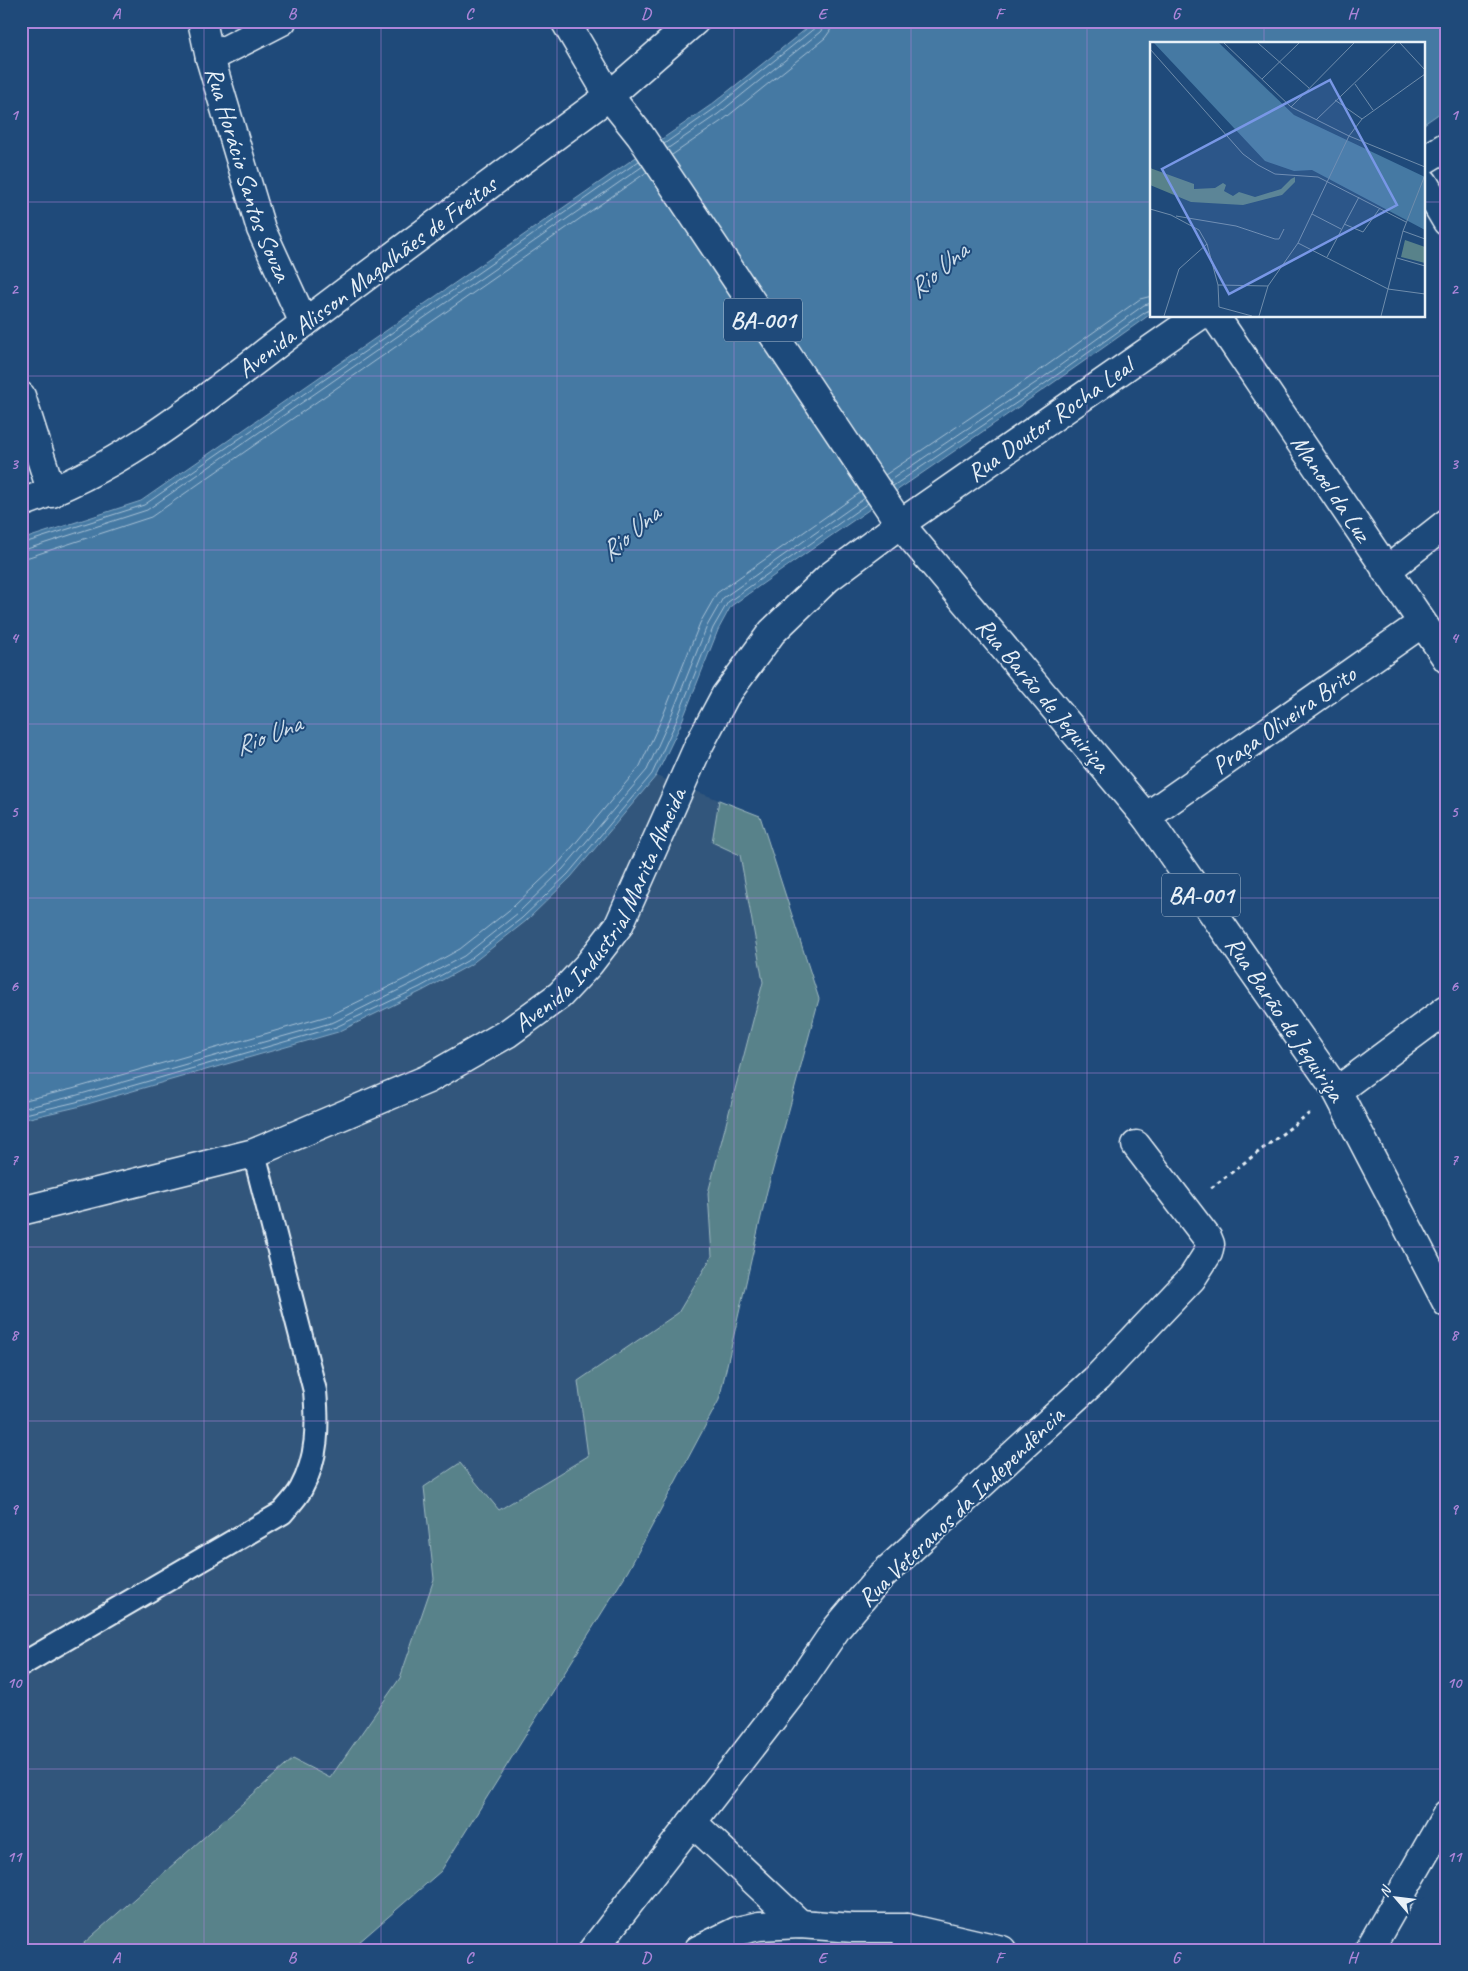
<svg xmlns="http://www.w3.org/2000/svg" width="1468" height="1971" font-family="Caveat,sans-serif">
<rect width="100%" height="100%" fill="#1f4a7a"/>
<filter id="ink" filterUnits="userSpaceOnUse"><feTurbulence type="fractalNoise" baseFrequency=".02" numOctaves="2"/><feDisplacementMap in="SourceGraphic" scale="10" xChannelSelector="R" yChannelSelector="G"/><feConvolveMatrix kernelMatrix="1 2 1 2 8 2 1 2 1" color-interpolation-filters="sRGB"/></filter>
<g filter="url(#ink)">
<path fill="#32567c" d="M656,776l63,24 -7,41 28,13 23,128 -55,211 4,63 -34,57 -100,68 10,75 -90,54 -38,-47 -36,24 10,92 -34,99 -70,100 -37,-19 -217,191h-55v-830l56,-13 261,-75 188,-111 45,-44z"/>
<path fill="#58828a" stroke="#a0bac1" d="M719,800l41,16 59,183 -52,192 -48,209 -91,171 -187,300 -91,79h-274l217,-191 37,19 70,-100 34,-99 -10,-92 36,-24 39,47 89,-54 -10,-75 100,-68 34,-57 -4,-63 55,-211 -23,-127 -28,-13z"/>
<path fill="#4579a3" stroke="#86a9c5" d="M816,21h631v87l-23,16v-80h-272v269c-139,100 -282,194 -421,293l-13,24 -38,96 -24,50 -85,101 -45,44 -56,44 -48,26 -84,41 -261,75 -56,13v-580l120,-39 570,-396z"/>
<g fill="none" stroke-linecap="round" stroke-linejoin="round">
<path stroke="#a7c1d6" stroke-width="1" d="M664,144l50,-35 102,-82 2,-6
M667,149l51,-35 102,-82 4,-5 1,-6
M672,155l51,-35 102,-82 5,-7 2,-10
M885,475l147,-99 108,-77 12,-3
M889,481l148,-99 107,-77 8,-2
M893,486l147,-99 107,-76 5,-1
M21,544l123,-39 495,-344
M21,551l126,-41 496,-344
M21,558l8,-1 122,-40 496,-345
M21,1101l51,-12 259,-74 82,-40 47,-26 53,-42 45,-43 82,-98 22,-48 38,-95 17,-30 144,-101
M21,1109l53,-13 260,-74 83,-41 47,-25 54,-43 45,-44 84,-99 22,-49 38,-95 16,-28 142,-100
M21,1115l55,-13 260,-75 84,-40 47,-26 55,-43 46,-44 84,-100 23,-50 38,-96 15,-26 140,-99"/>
<defs>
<path id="service" d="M21,1665l261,-152c6,-7 14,-15 19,-24 17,-31 17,-63 14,-98l-61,-238"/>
<g id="minor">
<path id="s1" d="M202,21l8,37 51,171 43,94"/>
<path d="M210,58l72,-37"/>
<path d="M1424,183l23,39"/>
<path d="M1215,316l232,343"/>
<path d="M21,396l31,97"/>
<path d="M1386,571l61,-48"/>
<path d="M1146,817l276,-194"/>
<path d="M1337,1091l110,-82"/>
<path d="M692,1822l108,102"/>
<path d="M593,1950l203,-262 41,-60 44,-52 216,-198 95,-100 16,-25 2,-9 -2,-5 -72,-94"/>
</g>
<g id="tertiary">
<path d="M1424,160l23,-14"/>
<path d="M21,503c107,-36 193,-112 282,-179 101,-77 204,-152 306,-228l-44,-75"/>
<path id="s2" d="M21,1211l233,-58 174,-74 80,-46 52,-38 29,-31 30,-39 79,-178 27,-51 47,-64 56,-54 72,-54 299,-208"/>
<path d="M907,1928l1,22"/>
</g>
<path id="primary" d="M695,21l-86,75 31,39 260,389 246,293 191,274 110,212
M698,1950l39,-19 22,-5 41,-2 53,4h54l95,22
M1369,1950l78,-136"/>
</defs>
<use href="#service" stroke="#e8f1f8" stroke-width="26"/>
<use href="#minor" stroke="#e8f1f8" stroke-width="31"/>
<use href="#tertiary" stroke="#e8f1f8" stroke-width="31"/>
<use href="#primary" stroke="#e8f1f8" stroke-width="31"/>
<path stroke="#e8f1f8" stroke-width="3" stroke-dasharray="4 4" stroke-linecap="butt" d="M1211,1188l100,-76"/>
<use href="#service" stroke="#1f4a7a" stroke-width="22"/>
<use href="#minor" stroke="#1f4a7a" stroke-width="28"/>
<use href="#tertiary" stroke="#1f4a7a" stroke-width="28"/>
<use href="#primary" stroke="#1f4a7a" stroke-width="28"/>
</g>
</g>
<path fill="none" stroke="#ac85d9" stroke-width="1" stroke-opacity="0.55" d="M204,21v1929M381,21v1929M557,21v1929M734,21v1929M911,21v1929M1087,21v1929M1264,21v23M21,202h1131M1424,202h23M1264,316v1634M21,376h1426M21,550h1426M21,724h1426M21,898h1426M21,1073h1426M21,1247h1426M21,1421h1426M21,1595h1426M21,1769h1426"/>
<g text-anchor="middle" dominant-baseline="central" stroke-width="4" stroke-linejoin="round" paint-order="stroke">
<g fill="#1f4a7a" stroke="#acbfd2" stroke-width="1">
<rect x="724" y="298.5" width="78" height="43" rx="4"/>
<rect x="1162" y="873.5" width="78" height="43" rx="4"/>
</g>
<g font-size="24" font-weight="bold" fill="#e8f1f8">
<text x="763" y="320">BA-001</text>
<text x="1201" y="895">BA-001</text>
</g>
<g font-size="25" fill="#e8f1f8" stroke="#1f4a7a">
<text stroke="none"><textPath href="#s1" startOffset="160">Rua Horácio Santos Souza</textPath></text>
<text transform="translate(367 277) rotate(-37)">Avenida Alisson Magalhães de Freitas</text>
<text transform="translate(1050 420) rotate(-35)">Rua Doutor Rocha Leal</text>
<text transform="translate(1331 488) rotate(56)">Manoel da Luz</text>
<text transform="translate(1043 695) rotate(50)">Rua Barão de Jequiriça</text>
<text transform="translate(1284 720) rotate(-35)">Praça Oliveira Brito</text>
<text stroke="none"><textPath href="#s2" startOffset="679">Avenida Industrial Marita Almeida</textPath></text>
<text transform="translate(1285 1019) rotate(56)">Rua Barão de Jequiriça</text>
<text transform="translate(961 1507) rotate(-44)">Rua Veteranos da Independência</text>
</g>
<g font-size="26" font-style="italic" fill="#d0dfeb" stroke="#1f4a7a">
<text transform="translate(938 270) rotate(-41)">Rio Una</text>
<text transform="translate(630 533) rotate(-41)">Rio Una</text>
<text transform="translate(268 735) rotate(-22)">Rio Una</text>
</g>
</g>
<g transform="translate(1150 42)">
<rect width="275" height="275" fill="#1f4a7a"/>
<path d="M0,126l44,16v5l21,-1 8,-5 3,2 -2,6 9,5 6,-4 16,5 26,-8 10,-10 4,-2v5l-13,13 -39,10 -52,-3 -41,-17zM255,198l20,7v16l-24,-6z" fill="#58828a"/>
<path d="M4,1h65l75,72 131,62v53l-113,-60 -18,1 -29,-10z" fill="#4579a3"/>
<path fill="none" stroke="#6f8dac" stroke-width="1" d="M74,1l67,64 58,29 13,-17 63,-45M108,1l51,45M250,1l25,27M0,7l93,105 15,11 17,9 43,3 88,45M112,37l37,-36M205,42l18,26M185,58l27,19M141,65l63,-64M166,78l80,-77M275,133l-22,56 22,8M0,167l21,6 28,15 8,14 11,41 50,1M162,172l29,15M26,174l60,10 39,13h4l5,-10M194,182l19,8 17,-24M148,201l90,46 37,5M177,215l32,-60M247,216l28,8M68,243l1,22 33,9M14,274l15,-47 28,-25M109,274l9,-30 30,-43 51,-107 76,31M231,274l22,-85"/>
<path fill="#7897e6" fill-opacity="0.15" stroke="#7897e6" stroke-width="2.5" d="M180,38l67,125 -168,89 -67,-125z"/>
<rect width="275" height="275" fill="none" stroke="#e8f1f8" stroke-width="2.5"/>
</g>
<rect width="1468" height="1971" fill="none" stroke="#1f4a7a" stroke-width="55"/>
<g transform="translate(1396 1898) rotate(298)" stroke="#1f4a7a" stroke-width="4" paint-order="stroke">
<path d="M0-4L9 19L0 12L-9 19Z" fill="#e8f1f8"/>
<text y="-8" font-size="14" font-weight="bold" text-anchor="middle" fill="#e8f1f8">N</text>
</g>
<rect x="28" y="28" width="1412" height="1916" fill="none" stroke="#ac85d9" stroke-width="2"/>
<g font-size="16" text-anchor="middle" font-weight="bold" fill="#ac85d9">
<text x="116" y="19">A</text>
<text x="292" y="19">B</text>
<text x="469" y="19">C</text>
<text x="646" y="19">D</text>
<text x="822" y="19">E</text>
<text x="999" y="19">F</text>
<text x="1176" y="19">G</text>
<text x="1352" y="19">H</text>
<text x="14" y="120">1</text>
<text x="1454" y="120">1</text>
<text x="14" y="294">2</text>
<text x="1454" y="294">2</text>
<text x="14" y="469">3</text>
<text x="1454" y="469">3</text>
<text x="14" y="643">4</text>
<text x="1454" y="643">4</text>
<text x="14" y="817">5</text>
<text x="1454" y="817">5</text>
<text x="14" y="991">6</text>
<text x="1454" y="991">6</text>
<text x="14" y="1165">7</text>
<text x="1454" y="1165">7</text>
<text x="14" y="1340">8</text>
<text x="1454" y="1340">8</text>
<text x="14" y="1514">9</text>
<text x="1454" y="1514">9</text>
<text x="14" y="1688">10</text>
<text x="1454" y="1688">10</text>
<text x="14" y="1862">11</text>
<text x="1454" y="1862">11</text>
<text x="116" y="1963">A</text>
<text x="292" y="1963">B</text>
<text x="469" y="1963">C</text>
<text x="646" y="1963">D</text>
<text x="822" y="1963">E</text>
<text x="999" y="1963">F</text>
<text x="1176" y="1963">G</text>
<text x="1352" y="1963">H</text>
</g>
</svg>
